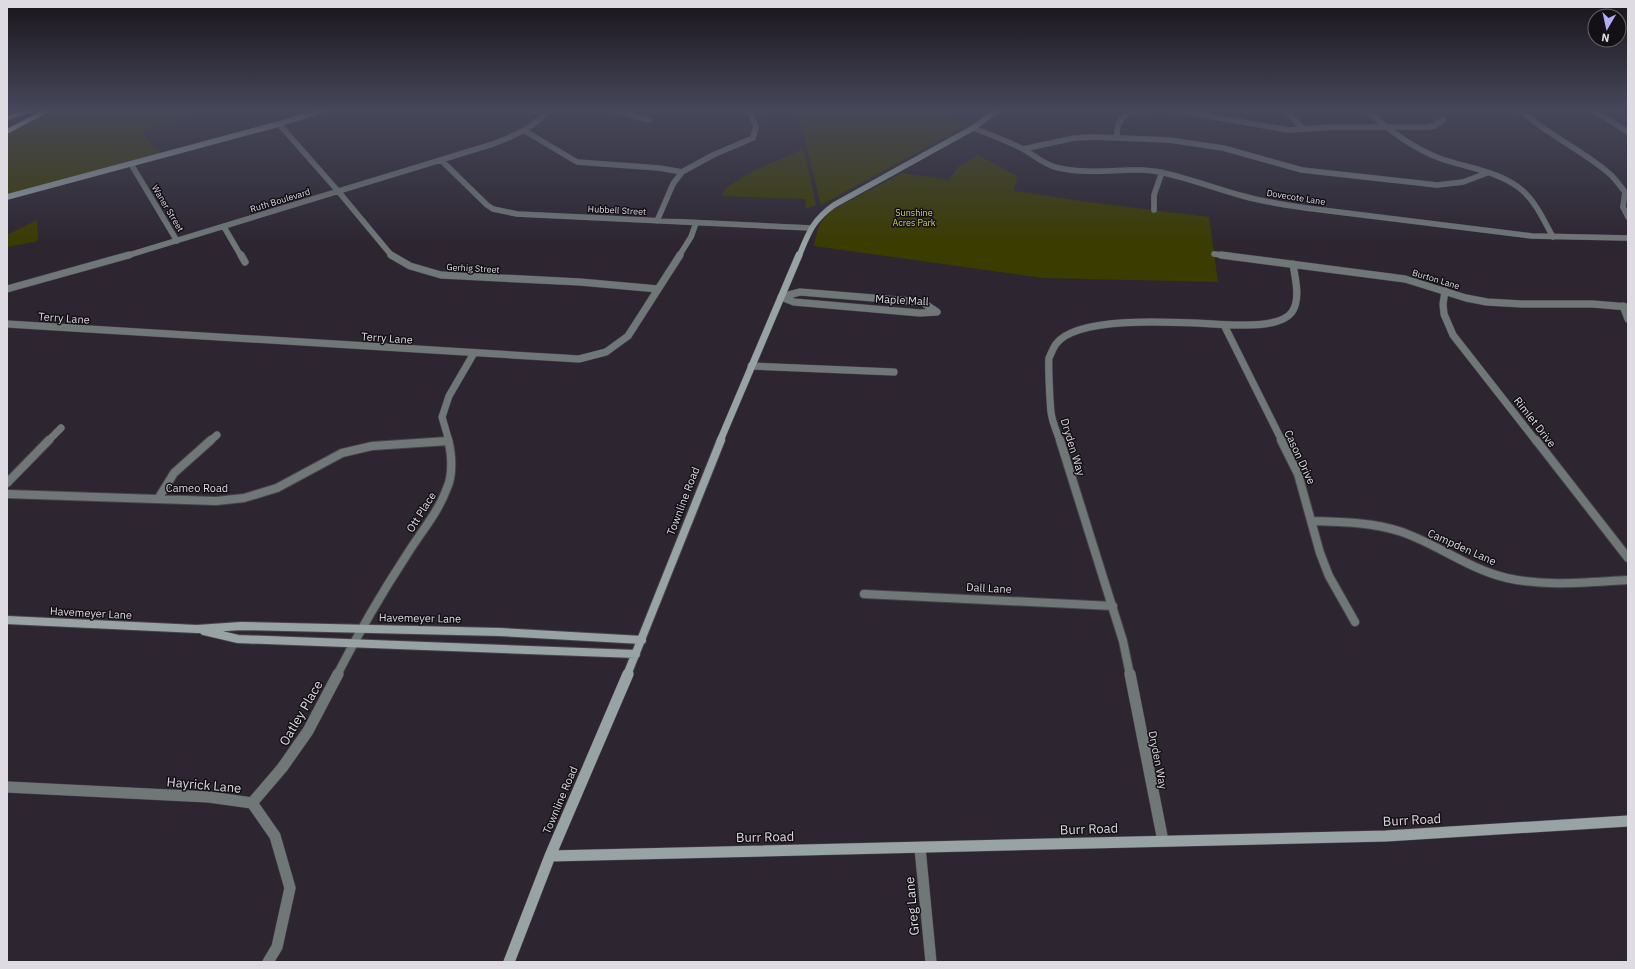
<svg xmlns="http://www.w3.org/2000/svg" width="1635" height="969" font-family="'IBM Plex Sans',sans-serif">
<rect width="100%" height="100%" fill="#2d2631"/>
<path fill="#3b3c00" d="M56,109h145l-60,23 19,21 -2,2 -151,40v-60z
M793,109h129l45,16 -146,80 -21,-84z
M804,149l12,56 -11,4 1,-10 -85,-3c9,-19 63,-38 83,-47z
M978,155l40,22 -4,14 74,11 121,15 9,65 -175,-4 -229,-32c4,-18 5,-25 20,-37l68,-36 47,7 10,-14z
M37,220l1,21 -31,6v-12z"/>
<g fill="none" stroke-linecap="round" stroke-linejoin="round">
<defs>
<path id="street-far3" d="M523,109l23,4
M609,109l40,11
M1169,109l119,21 45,-3h93l8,-1 9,-6
M1366,109c21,20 45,38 73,49 27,10 62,13 84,33 14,13 21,30 30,46
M1519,109c28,26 64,41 92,66 5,5 10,12 14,17l-2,15 5,10
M1591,109l37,23
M1286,110l17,19
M279,124l59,67 54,65
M973,128c16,6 32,12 48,20 12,6 20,15 34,19 36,10 74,-2 109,6 27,6 53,16 79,23 21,6 42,9 63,12l226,28 96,2
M525,131l52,31 82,6 23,4
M1117,137c-1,-25 15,-26 36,-28
M1023,149l51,-11 20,-1 75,3 54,8 79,22 135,15 26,-3 24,-9
M441,160l46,45 6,4 24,5 294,14
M131,164l46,77
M1154,210v-15l8,-23
M657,221l16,-37 9,-12 31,-17 40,-17 3,-12 -8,-17
M224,227l17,29
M1214,254l15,2
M126,256l367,-112c25,-10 38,-15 57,-35
M679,256l12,-19 5,-14"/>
<path id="street-far2" d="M241,255l4,7
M391,255l19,11 31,9 139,7 78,7
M1221,255l184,24 61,19 21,4 35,2h71l35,3
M7,289l122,-34
M1445,291l-2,13 1,10 9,21 83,106
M800,292l122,10 15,10 -17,1 -126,-11 -13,-5z
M1623,306l5,13
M7,324l572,35 27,-7 22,-16 52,-81
M1224,325l58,116
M751,366l143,6
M48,441l13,-13
M210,441l7,-6
M444,441h4
M449,441l-7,-24 7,-21 25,-43
M1060,441c-3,-9 -8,-19 -9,-29 -1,-8 -3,-48 -2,-54 2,-4 4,-10 7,-14 24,-32 141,-20 179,-19 16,0 47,1 57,-13 9,-13 3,-34 1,-48"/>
<path id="street-far1" d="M1060,440l63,201 7,34
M1281,440l17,34 22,79 9,23 26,46
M1536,440l92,118
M7,483l42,-43
M7,494l209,7 28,-3 33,-10 65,-35 30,-7 76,-5
M158,499l16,-26 37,-33
M1312,521c29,1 59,1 87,10 37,12 69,38 108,47 39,9 81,4 121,2
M864,594l249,12
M337,675c21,-41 44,-81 69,-119 14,-23 32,-43 41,-68 6,-13 5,-34 1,-48"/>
<path id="street" d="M1130,674l33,167
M7,787l202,10 43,6 23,33 15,52 -13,59 -9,15
M252,803l30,-35 26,-37 30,-57
M920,848l11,114"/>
<path id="secondary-far3" d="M7,197l272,-73 47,-15
M799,256c10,-24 13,-35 35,-51l139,-77 26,-19"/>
<path id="secondary-far2" d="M720,441l79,-186"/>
<path id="secondary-far1" d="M7,620l190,9 44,-3 259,6 142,8
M204,631l34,8 398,15
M627,675l94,-235"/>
<path id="secondary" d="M550,856l836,-20 242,-15
M509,962l41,-106 78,-182"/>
<path id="highway" d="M29,109h10l-32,11v-4z
M45,109h9l-47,25v-5z"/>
</defs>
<use href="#street-far3" stroke="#49434d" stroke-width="6"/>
<use href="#street-far2" stroke="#49434d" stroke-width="8"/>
<use href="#street-far1" stroke="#49434d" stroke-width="10"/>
<use href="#street" stroke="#49434d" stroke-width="12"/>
<use href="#secondary-far3" stroke="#49434d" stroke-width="6"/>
<use href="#secondary-far2" stroke="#49434d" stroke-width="8"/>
<use href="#secondary-far1" stroke="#49434d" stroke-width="10"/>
<use href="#secondary" stroke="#49434d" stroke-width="12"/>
<use href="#highway" stroke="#49434d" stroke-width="2"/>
<use href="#street-far3" stroke="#707877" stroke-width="5.5"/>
<use href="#street-far2" stroke="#707877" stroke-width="7"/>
<use href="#street-far1" stroke="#707877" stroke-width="8"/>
<use href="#street" stroke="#707877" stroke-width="11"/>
<use href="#secondary-far3" stroke="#97a4a3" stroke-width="5.5"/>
<use href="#secondary-far2" stroke="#97a4a3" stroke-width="7"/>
<use href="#secondary-far1" stroke="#97a4a3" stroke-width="8"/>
<use href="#secondary" stroke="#97a4a3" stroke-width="11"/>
<use href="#highway" fill="#d2e6e4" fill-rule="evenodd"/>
</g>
<linearGradient id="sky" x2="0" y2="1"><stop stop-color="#19151b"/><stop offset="0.45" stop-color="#46475a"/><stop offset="1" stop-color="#46475a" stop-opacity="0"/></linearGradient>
<rect width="1635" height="244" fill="url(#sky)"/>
<g text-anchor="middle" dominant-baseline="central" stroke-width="3" stroke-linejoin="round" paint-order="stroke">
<g font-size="9" fill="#dfdbe2" stroke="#141116">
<text transform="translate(1296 197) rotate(9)">Dovecote Lane</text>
<text transform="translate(280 200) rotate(-17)">Ruth Boulevard</text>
<text transform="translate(168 208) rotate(59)">Waner Street</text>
<text transform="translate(617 210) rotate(3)">Hubbell Street</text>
<text transform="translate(473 268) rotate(3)">Gerhig Street</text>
<text transform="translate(1436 279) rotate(17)">Burton Lane</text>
</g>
<g font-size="9" fill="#d0d55b" stroke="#141116">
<text x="914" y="212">Sunshine<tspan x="914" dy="10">Acres Park</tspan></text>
</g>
<g font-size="11" fill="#dfdbe2" stroke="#141116">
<text transform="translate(902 300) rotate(3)">Maple Mall</text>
<text transform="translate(64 318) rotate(4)">Terry Lane</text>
<text transform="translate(387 338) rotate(4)">Terry Lane</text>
<text transform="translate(1535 422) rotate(52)">Rimlet Drive</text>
<text transform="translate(1073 447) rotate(73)">Dryden Way</text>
<text transform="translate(1300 457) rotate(65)">Cason Drive</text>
<text x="197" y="488">Cameo Road</text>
<text transform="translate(683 501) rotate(-69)">Townline Road</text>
<text transform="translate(421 512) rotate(-58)">Ott Place</text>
<text transform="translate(1462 547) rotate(24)">Campden Lane</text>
<text transform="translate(989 588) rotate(3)">Dall Lane</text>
<text transform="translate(91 613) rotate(3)">Havemeyer Lane</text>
<text transform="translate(420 618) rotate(1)">Havemeyer Lane</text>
<text transform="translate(1158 760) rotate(79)">Dryden Way</text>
<text transform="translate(560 800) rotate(-67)">Townline Road</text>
</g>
<g font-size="13" fill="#dfdbe2" stroke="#141116">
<text transform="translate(301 713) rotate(-60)">Oatley Place</text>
<text transform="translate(204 785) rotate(5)">Hayrick Lane</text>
<text transform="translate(1412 820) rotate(-3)">Burr Road</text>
<text transform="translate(1089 829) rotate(-2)">Burr Road</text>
<text transform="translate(765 837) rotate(-1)">Burr Road</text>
<text transform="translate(912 906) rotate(-95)">Greg Lane</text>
</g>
</g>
<rect width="1635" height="969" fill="none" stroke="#dfdbe2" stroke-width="16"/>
<g transform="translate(1607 28) rotate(189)"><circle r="19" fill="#141116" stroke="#656268"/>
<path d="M0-3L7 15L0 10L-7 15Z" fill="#b3adf9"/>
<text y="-6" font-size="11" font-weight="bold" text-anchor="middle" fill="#dfdbe2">N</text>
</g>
</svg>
